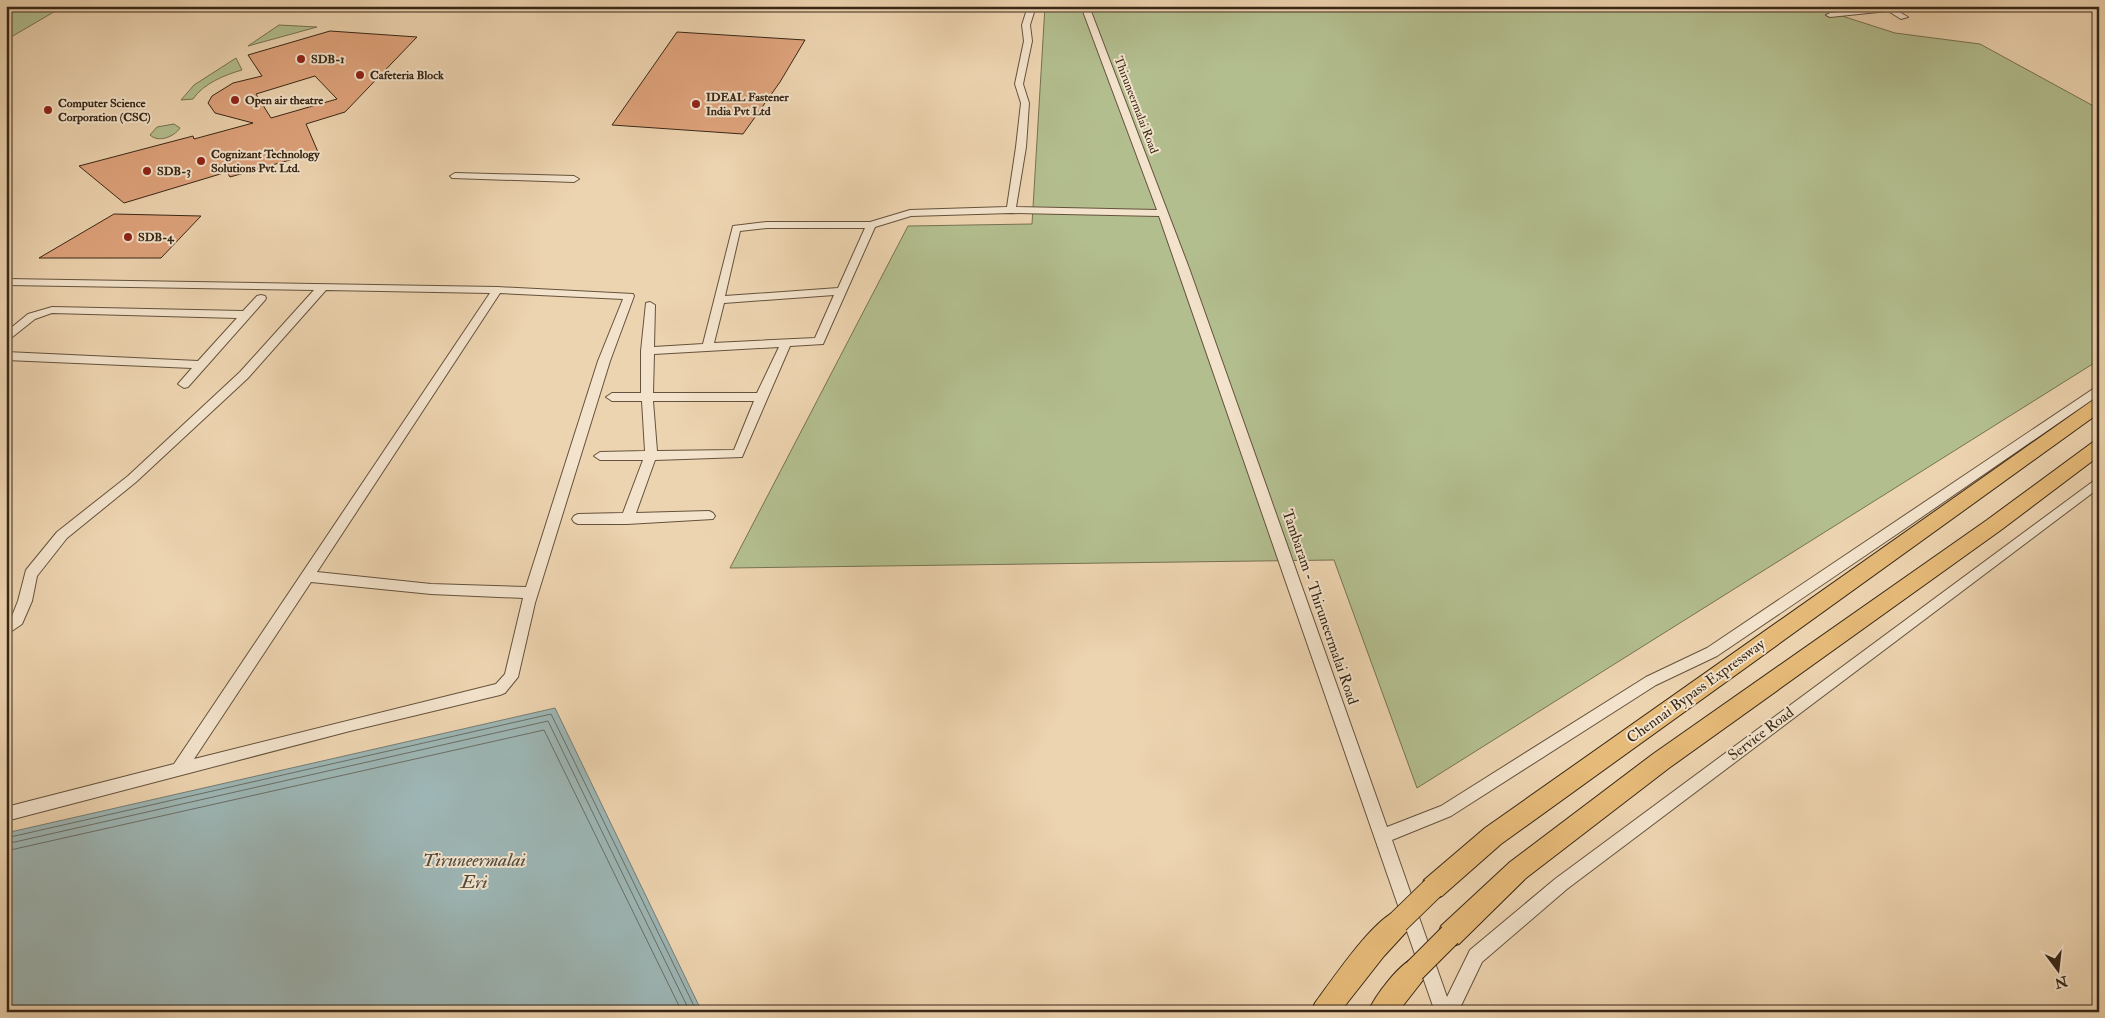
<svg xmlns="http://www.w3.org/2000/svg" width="2105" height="1018" font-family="'IM FELL Double Pica',serif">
<rect width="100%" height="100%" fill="#edd4b0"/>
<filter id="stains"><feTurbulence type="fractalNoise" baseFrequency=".004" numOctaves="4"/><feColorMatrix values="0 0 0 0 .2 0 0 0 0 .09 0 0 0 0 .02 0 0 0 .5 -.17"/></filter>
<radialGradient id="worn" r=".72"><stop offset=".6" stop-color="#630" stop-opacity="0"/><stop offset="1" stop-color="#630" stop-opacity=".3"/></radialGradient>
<path fill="#b3be8f" stroke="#767252" d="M6,6h58l-58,34z
M1045,6h766l84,27 85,11 119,65v251l-682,428 -83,-228 -604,8 178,-342 124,-2z
M279,25l38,2 -69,19z
M236,58l6,12c-18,5 -39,14 -49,29l-12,1 13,-15z
M174,124l6,4c-6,9 -22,15 -30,7l7,-8z"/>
<path fill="#9db6b5" stroke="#757d75" d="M555,708l147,304h-696v-179z"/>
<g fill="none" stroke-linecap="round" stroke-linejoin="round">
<path stroke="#6a6e66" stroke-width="1" d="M6,838l545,-124 146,298
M6,844l542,-123 142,291
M6,851l538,-121 138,282"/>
</g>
<path fill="#dfa37c" stroke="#382716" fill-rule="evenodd" d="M330,31l87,6 -72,75 -39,12 12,28 -88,25 -3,-5 -103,31 -45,-37 114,-30 1,3 59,-16 -38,-10 -7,-10 4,-7 21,-13 29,-7 -14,-21zM315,76l22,23 -66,19 -15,-24z
M677,32l128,8 -25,42 -37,52 -131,-9z
M114,214l87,2 -40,42h-122z"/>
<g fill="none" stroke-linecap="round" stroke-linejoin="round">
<defs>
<path id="minor" d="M1028,6h8l-6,19 2,16 -9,43 6,19 -3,44 -10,60 141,3 -76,-204h8l100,262 198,559 54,-21 205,-129 61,-29 392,-263v10l-199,137 -183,124 -61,29 -205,131 -59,24 55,157 23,-47 85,-71 544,-402v11l-532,401 -85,73 -24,50h-23l-276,-796 -148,-3 -100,3 -36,11 -52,117 -33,2 -48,111 -87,3 -19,53 73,-2 4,2 2,3 -2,3 -86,5h-49l-4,-2 -2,-3 2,-3 4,-2 45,-1 20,-53h-43l-6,-4 6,-4 45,-1 -3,-50h-30l-6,-4 6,-4h29v-42l5,-48 4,-1 5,3 -1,42 49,-3 30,-118 34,-4h103l40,-12 97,-3 9,-60 5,-44 -6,-19 9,-43 -2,-16zM767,228h98l-27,60 -113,8 15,-65zM834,295l-19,43 -101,5 10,-40zM779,347l-22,46h-104l1,-39zM653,401h101l-20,49 -77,1z
M1879,6h10l19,11 -7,2 -13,-8 -58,6 -4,-2 4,-2 50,-5z
M455,173l119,3 5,3 -5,3 -122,-4 -2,-2z
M6,279l491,8 136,7 1,2 -24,65 -75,242 -17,74 -13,16 -5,2 -150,36 -344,90v-14l168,-43 316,-471 -164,-3 -78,88 -112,104 -69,56 -30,38 -5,25 -10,23 -16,11v-14l6,-5 6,-15 8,-31 31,-38 71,-56 112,-104 74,-82 -308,-5zM500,293l123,6 -25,62 -72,226 -95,-3 -114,-12zM311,582l120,12 92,4 -18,76 -9,10 -302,75z
M261,295l4,1 1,2 -1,2 -77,87 -4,1 -6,-4 14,-16 -186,-8v-8l192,9 39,-43 -185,-5 -17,6 -29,23v-10l22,-18 24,-7 191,4 14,-15z"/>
<path id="highway" d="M2099,398v15l-598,431 -59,52 -9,4 -9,-4 -3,-8 3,-8 61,-52 608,-428z
M2099,441v15l-98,74 -332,238 -143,110 -67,66 -9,3 -9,-3 -3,-9 3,-9 69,-64 143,-108 334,-234 106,-78z
M1398,910l9,3 3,9 -3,9 -23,25 -44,56h-29l4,-9c18,-24 57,-83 83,-93z
M1414,958l9,4 4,9 -4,9 -25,32h-30c7,-16 30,-47 46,-54z"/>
</defs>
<use href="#minor" stroke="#65523c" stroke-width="2"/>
<use href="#highway" stroke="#382716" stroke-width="2"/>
<use href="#minor" fill="#f3e3cc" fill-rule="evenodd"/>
<use href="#highway" fill="#e6ba78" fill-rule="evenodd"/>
<defs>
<path id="highway-bridge" d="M1398,922l35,-34
M1414,971l36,-36"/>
</defs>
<use href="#highway-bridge" stroke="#382716" stroke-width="24" stroke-linecap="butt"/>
<use href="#highway-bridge" stroke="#e6ba78" stroke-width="22"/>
</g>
<g fill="#8f2418" stroke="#f3e3cc" stroke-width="2">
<circle cx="301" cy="59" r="5"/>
<circle cx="360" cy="75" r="5"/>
<circle cx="235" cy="100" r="5"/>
<circle cx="696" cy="104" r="5"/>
<circle cx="48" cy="110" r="5"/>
<circle cx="201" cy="161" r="5"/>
<circle cx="147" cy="171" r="5"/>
<circle cx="128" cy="237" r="5"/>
</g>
<g text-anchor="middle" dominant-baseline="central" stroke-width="4" stroke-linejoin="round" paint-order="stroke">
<g font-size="12" font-weight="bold" fill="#382716" stroke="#f3e3cc" text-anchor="start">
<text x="311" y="59">SDB-1</text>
<text x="370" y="75">Cafeteria Block</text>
<text x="706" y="97">IDEAL Fastener<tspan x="706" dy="14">India Pvt Ltd</tspan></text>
<text x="245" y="100">Open air theatre</text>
<text x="58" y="103">Computer Science<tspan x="58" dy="14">Corporation (CSC)</tspan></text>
<text x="211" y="154">Cognizant Technology<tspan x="211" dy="14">Solutions Pvt. Ltd.</tspan></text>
<text x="157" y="171">SDB-3</text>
<text x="138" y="237">SDB-4</text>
</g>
<g font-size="12" fill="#382716" stroke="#f3e3cc">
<text transform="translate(1136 105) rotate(69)">Thiruneermalai Road</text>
</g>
<g font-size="15" fill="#382716" stroke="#f3e3cc">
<text transform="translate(1320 607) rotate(71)">Tambaram - Thiruneermalai Road</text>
<text transform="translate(1696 691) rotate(-36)">Chennai Bypass Expressway</text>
<text transform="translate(1761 734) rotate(-37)">Service Road</text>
</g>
<g font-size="19" font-style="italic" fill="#514b3e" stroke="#f3e3cc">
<text x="474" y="860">Tiruneermalai<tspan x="474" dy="22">Eri</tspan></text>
</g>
</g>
<rect width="2105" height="1018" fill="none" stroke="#edd4b0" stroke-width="25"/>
<rect x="8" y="8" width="2090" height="1003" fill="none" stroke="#382716" stroke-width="2.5"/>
<rect x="12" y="12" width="2080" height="993" fill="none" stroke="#382716"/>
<g transform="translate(2058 970) rotate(165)" stroke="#f3e3cc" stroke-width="4" paint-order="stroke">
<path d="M0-4L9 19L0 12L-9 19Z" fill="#382716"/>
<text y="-8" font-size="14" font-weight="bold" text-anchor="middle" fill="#382716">N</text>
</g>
<rect width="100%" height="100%" filter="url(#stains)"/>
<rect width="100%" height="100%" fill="url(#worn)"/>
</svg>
